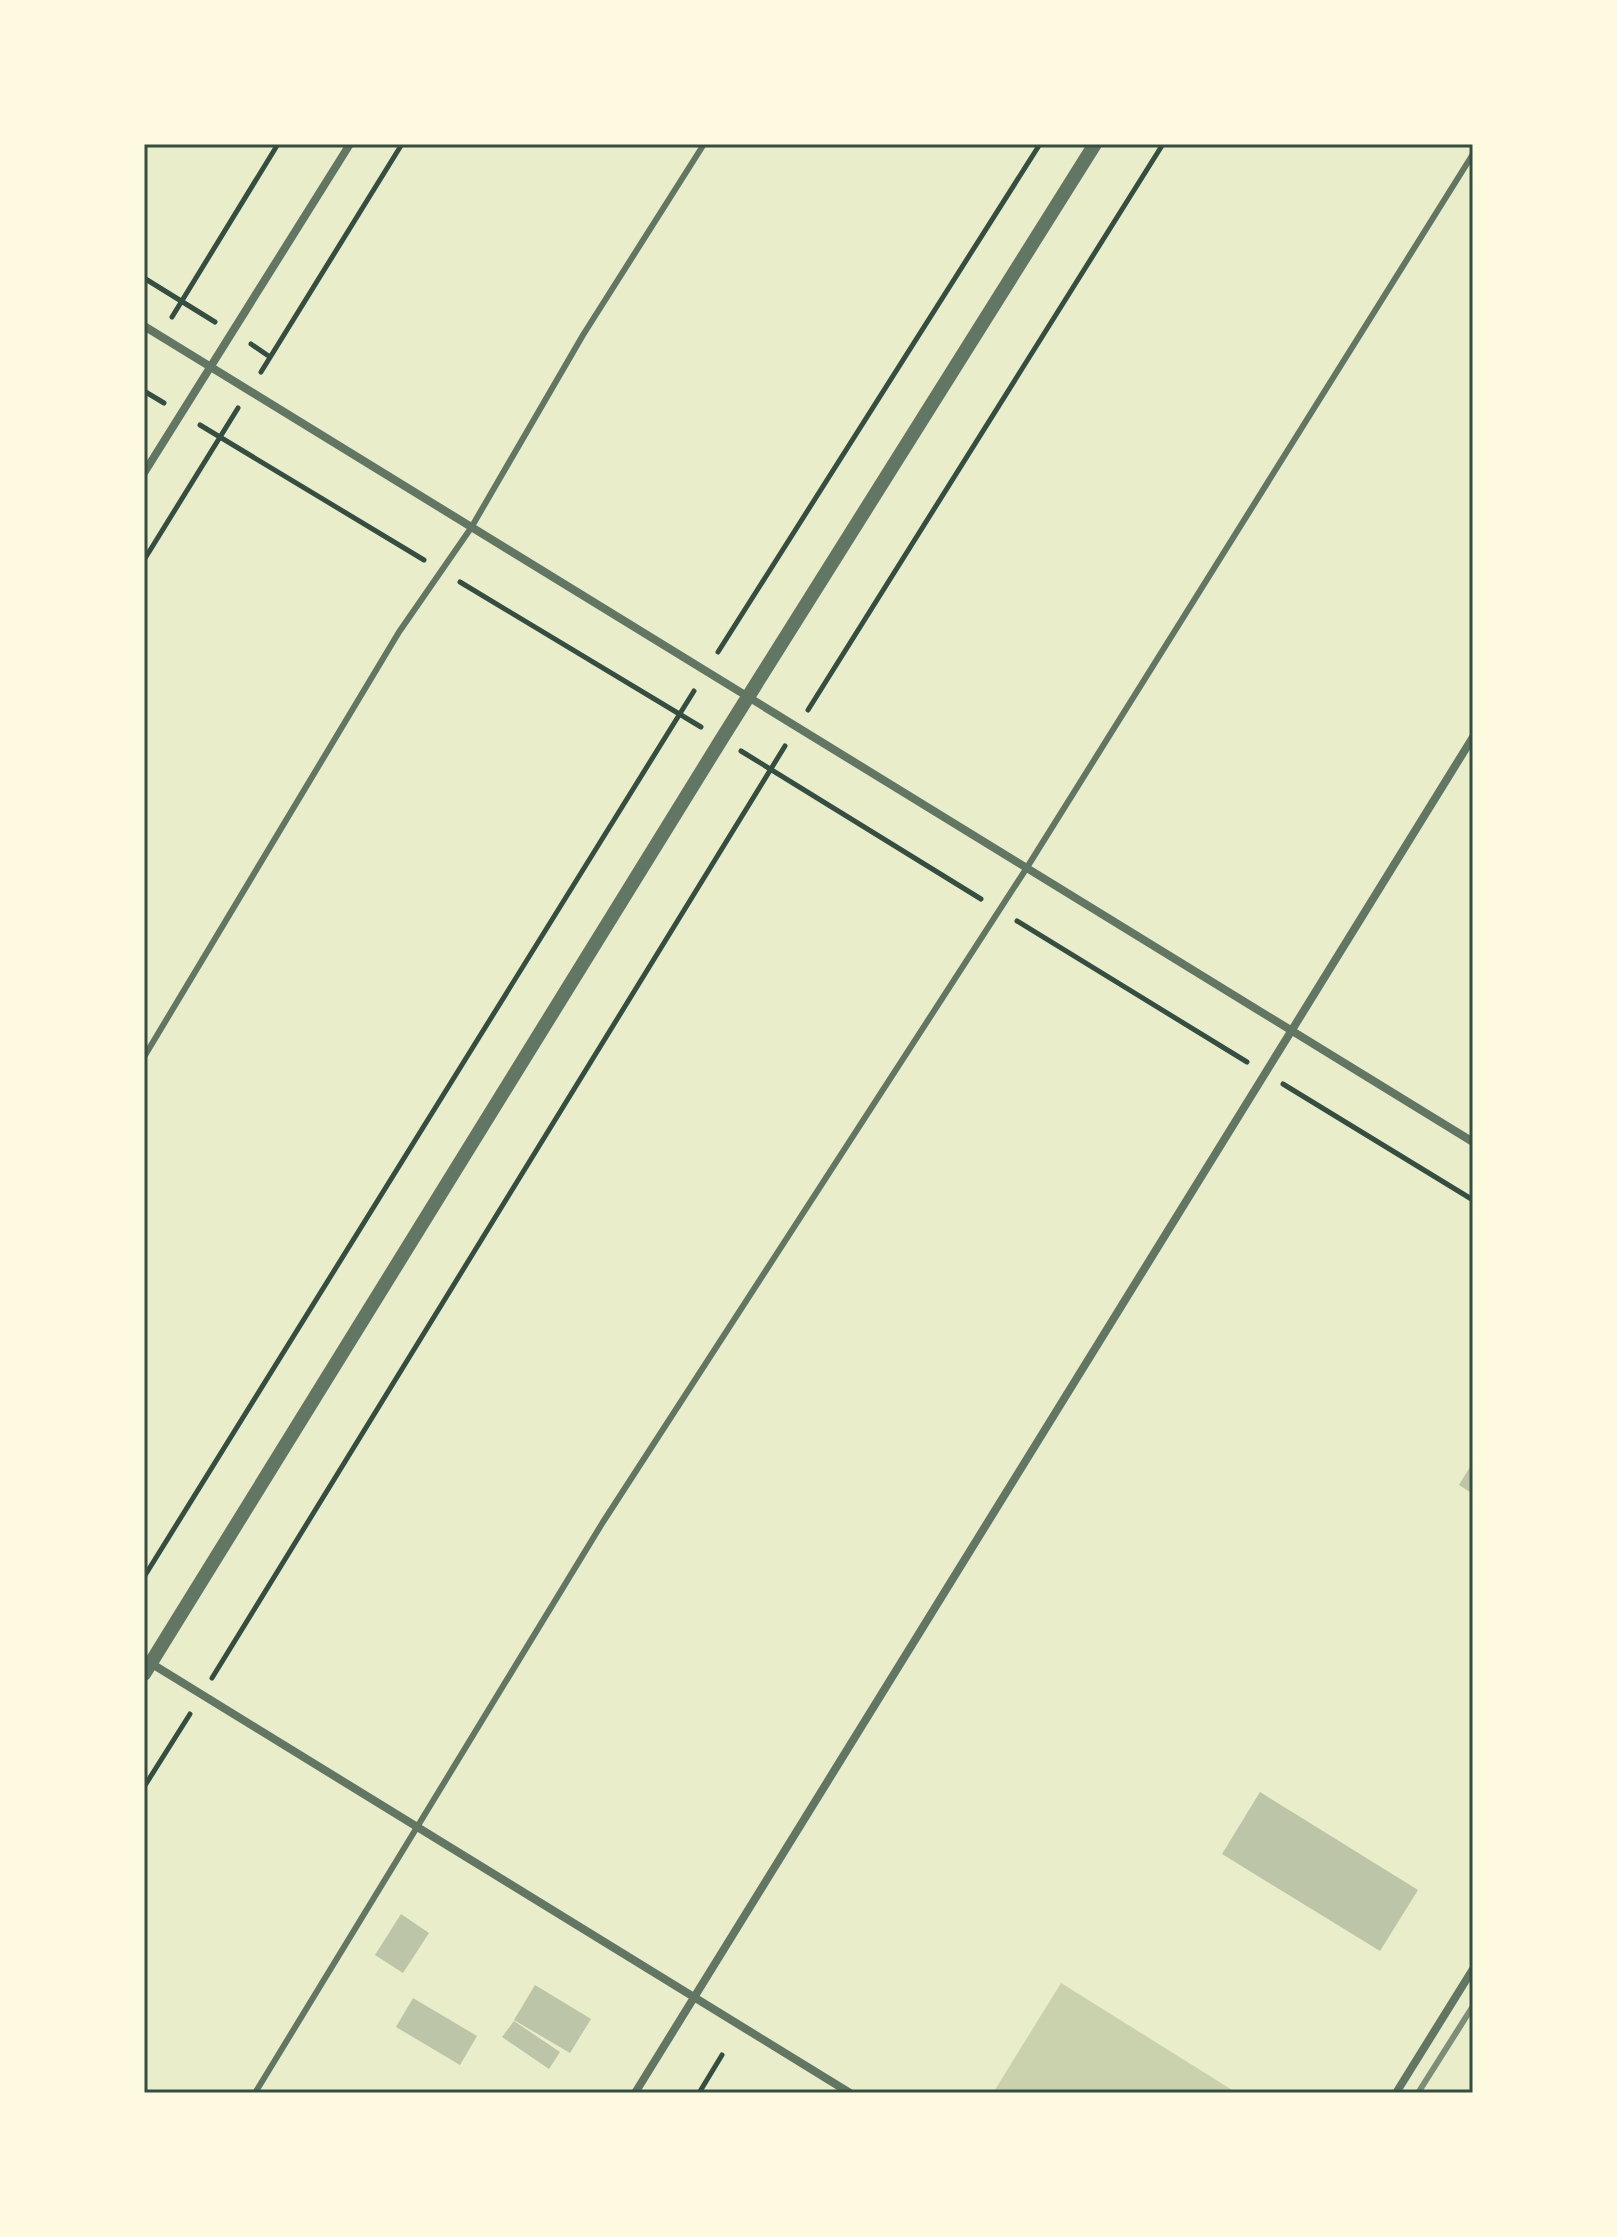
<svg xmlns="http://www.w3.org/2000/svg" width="1617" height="2237" font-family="'Fira Sans Condensed',sans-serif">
<rect width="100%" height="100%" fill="#e9edc9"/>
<path fill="#cad2ad" d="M1061,1983l176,110h-244z"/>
<path fill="#bcc5a7" d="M1473,1462v32l-14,-9z
M1260,1792l158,98 -38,61 -158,-97z
M401,1914l28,19 -26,40 -28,-18z
M535,1985l56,34 -21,34 -56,-33z
M413,1998l64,38 -17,29 -64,-38z
M514,2021l46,31 -11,17 -47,-32z"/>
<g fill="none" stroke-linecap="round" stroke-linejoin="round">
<path stroke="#344e41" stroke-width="5" d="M144,278l71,44
M172,317l106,-173
M251,344l19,13
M261,372l141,-228
M144,391l20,12
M200,425l224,135
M144,560l94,-152
M460,582l241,145
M718,652l322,-508
M808,710l355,-566
M741,751l240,148
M1017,921l230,141
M1283,1084l190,116
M144,1577l550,-886
M212,1678l573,-932
M144,1787l46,-73
M699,2093l23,-38"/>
<path stroke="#617663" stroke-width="6" d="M144,1057l255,-425 72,-104 112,-193 121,-191
M255,2093l348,-571 423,-653 447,-715"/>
<path stroke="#617663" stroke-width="8" d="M144,326l1329,816
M144,473l206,-329
M144,1659l706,434
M635,2093l838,-1356
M1396,2093l77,-124"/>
<path stroke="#617663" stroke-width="14" d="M144,1674l577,-934 374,-596"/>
<path stroke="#7c8e77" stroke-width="6" d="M1418,2093l55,-87"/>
</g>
<rect width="1617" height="2237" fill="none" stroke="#fefae0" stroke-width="292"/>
<rect x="146" y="146" width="1325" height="1945" fill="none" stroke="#344e41" stroke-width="3"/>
</svg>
